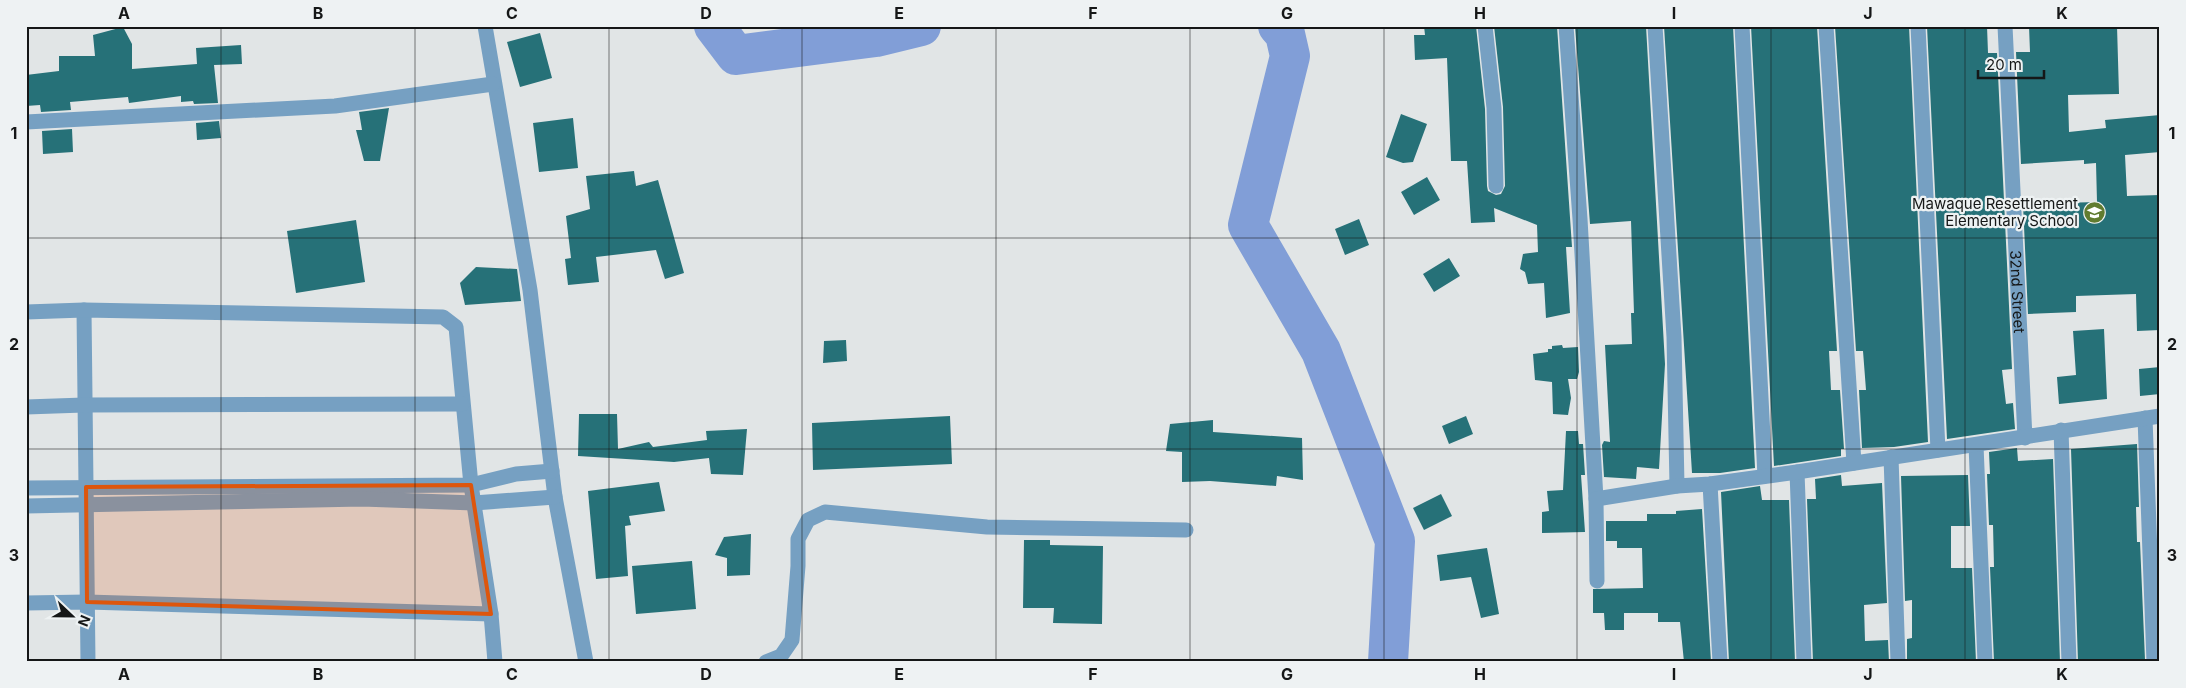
<svg xmlns="http://www.w3.org/2000/svg" width="2186" height="688" font-family="Inter,sans-serif">
<rect width="100%" height="100%" fill="#e1e5e6"/>
<g fill="none" stroke-linecap="round" stroke-linejoin="round">
<path stroke="#819ed7" stroke-width="40" d="M714,26l22,29 140,-18 45,-11
M1278,26l7,8 5,22 -42,169 73,126 74,190 -7,121"/>
</g>
<path fill="#267178" d="M1424,26h52l9,83 2,77 1,5 8,4 5,-1 4,-8 -2,-79 -9,-81h63l15,221h-6l4,66 -24,5 -2,-35 -16,1 -3,-12 -5,-3 3,-15 15,-2 -1,-27 -43,-17 1,14 -24,1 -4,-62h-16l-4,-103 -32,2 -1,-25h11z
M1575,26h71l19,338 -6,105 -22,-2 -1,12 -32,-2 -2,-32 2,-4 6,1 -5,-97 27,-1 -1,-31h3l-3,-92 -41,3z
M1664,26h69l22,442 -35,5h-28z
M1751,26h66l20,325h-8l2,39h9l4,59h-3v7l-67,10z
M1835,26h74l19,416 -34,5 -32,1 -3,-58h7l-3,-39h-7z
M1927,26h60l1,27h9l15,316 -10,1 4,34 7,-1 2,26 -68,10z
M2029,26h88l2,68 -51,1 1,37 37,-4 -1,-8 55,-5v37l-35,3 2,41 33,-1v135l-23,1 -1,-37 -60,2v16l-48,2 -5,-110 74,-2 -1,-39 -12,1v-4l-63,4 -5,-112h14z
M123,27l9,17v25l65,-5 -1,-16 45,-3 1,19 -28,1 4,38 -24,1 -1,-3 -12,1v-6l-52,7 -1,-6 -58,5 1,8 -30,2 -1,-7 -14,1v-31l33,-4v-15h36l-2,-21z
M540,33l12,45 -32,9 -13,-45z
M389,108l-9,53h-16l-8,-31h6l-3,-18z
M1401,114l26,10 -14,38 -10,1 -17,-6z
M573,118l5,50 -39,4 -6,-49z
M219,121l2,17 -24,2 -1,-17z
M72,129l1,23 -30,2 -1,-23z
M634,171l2,15 22,-6 26,93 -19,6 -9,-29 -60,7 3,25 -31,3 -3,-26 6,-1 -5,-42 24,-7 -4,-33z
M1427,177l13,23 -26,15 -13,-23z
M1359,219l10,26 -24,10 -10,-26z
M356,220l9,62 -69,11 -9,-62z
M1449,258l11,18 -26,16 -11,-18z
M476,267l41,2 4,32 -56,4 -5,-22z
M2104,329l3,70 -48,5 -2,-27 19,-2 -3,-44z
M846,340l1,21 -24,2 1,-22z
M1562,345l1,3 15,-1 1,25 -2,7h-9l3,19 -3,17 -15,-1 -1,-32 -17,-2 -2,-26 15,-2v-3h4v-3z
M2160,367v27l-20,2 -1,-27z
M579,414h38l1,35 31,-7 4,5 54,-7 -1,-9 41,-2 -4,46 -32,-1 -2,-16 -35,4 -96,-6z
M950,416l2,48 -139,6 -1,-47z
M1466,416l7,18 -24,10 -7,-18z
M1213,420v12l89,6 1,42 -26,-4 -1,10 -66,-5 -28,1v-30l-16,-1 4,-27z
M1566,431h12l1,13h4l2,31h-4l4,57 -43,1v-21l7,-1 -2,-20 16,-1z
M2137,444l2,63h-3l1,35h3l5,118 -67,2 -7,-213z
M2017,448l1,13 35,-2 7,203h-66l-4,-95h4l-1,-42h-4l-2,-51h3l-1,-22z
M1841,475l1,11 40,-3 5,120 -23,2 1,36 23,-1 1,22h-76l-6,-163h9l-1,-20z
M1968,475l2,51h-19v42h21l4,94h-69v-23l5,-1v-38l-7,1 -4,-125z
M659,482l6,29 -36,5 2,9 -6,1 3,50 -32,3 -8,-88z
M1760,486l2,14h27l6,162h-66l-8,-170z
M1441,494l11,22 -28,14 -11,-22z
M1702,509l9,153h-27l-4,-40h-22v-9h-34v17h-19l-1,-17h-11v-24l50,-1 -1,-40h-25v-7h-11v-20h41v-7h29v-3z
M751,534l-1,41 -23,1v-18l-12,-3 9,-18z
M1024,540h26v5l53,1 -1,78 -49,-1 1,-15h-31z
M1487,548l12,66 -18,4 -10,-41 -31,4 -3,-26z
M692,561l4,48 -60,5 -4,-48z"/>
<g fill="none" stroke-linecap="round" stroke-linejoin="round">
<g stroke="#76a0c2" stroke-width="15">
<path d="M485,26l45,264 25,207 31,165"/>
<path d="M1485,26l9,82 2,78"/>
<path d="M1566,26l14,193 16,280"/>
<path d="M1655,26l19,311 3,149"/>
<path d="M1742,26l23,450"/>
<path d="M1826,26l28,437"/>
<path d="M1918,26l20,424"/>
<path id="s1" d="M2005,26l20,412"/>
<path d="M26,122l309,-16 158,-22"/>
<path d="M84,310l4,352"/>
<path d="M26,312l58,-2 359,7 13,10 15,158 20,129 -404,-12 -61,1"/>
<path d="M26,407l58,-2 378,-1"/>
<path d="M2145,418l9,244"/>
<path d="M2061,430l8,232"/>
<path d="M1976,445l9,217"/>
<path d="M1891,457l7,205"/>
<path d="M1797,472l7,190"/>
<path d="M1710,484l10,178"/>
<path d="M26,488l445,-3 45,-11 36,-3"/>
<path d="M26,506l336,-7 112,4 81,-6"/>
<path d="M1597,581l-1,-82 81,-13 33,-2 87,-12 363,-56"/>
<path d="M491,614l4,48"/>
<path d="M766,662l15,-6 11,-16 6,-74v-27l10,-19 17,-8 162,15 199,3"/>
</g>
</g>
<path fill="#dd560d" fill-opacity="0.2" stroke="#dd560d" stroke-width="4" stroke-linejoin="round" d="M471,485l20,129 -404,-12 -1,-115z"/>
<path fill="none" stroke="#151717" stroke-width="1" stroke-opacity="0.55" d="M221,26v636M415,26v636M609,26v636M802,26v636M996,26v636M1190,26v636M1384,26v636M1577,26v636M1771,26v636M1965,26v636M26,238h2134M26,449h2134"/>
<defs>
<symbol id="school-disc" viewBox="-11 -11 22 22"><circle r="9.5" fill="#617c30" stroke="#eef2f3"/><path d="M0-5L7-2L0 1L-7-2ZM-4 1L0 2.5L4 1V4Q0 6-4 4Z" fill="#fff"/></symbol>
</defs>
<g fill-rule="evenodd">
<use href="#school-disc" x="2082" y="200" width="25" height="25"/>
</g>
<g text-anchor="middle" dominant-baseline="central" stroke-width="4.5" stroke-linejoin="round" paint-order="stroke">
<g font-size="15" fill="#151717" stroke="#eef2f3" text-anchor="end">
<text x="2078" y="203">Mawaque Resettlement<tspan x="2078" dy="17">Elementary School</tspan></text>
</g>
<g font-size="15" fill="#151717" stroke="#eef2f3">
<text stroke="none"><textPath href="#s1" startOffset="266">32nd Street</textPath></text>
</g>
</g>
<rect width="2186" height="688" fill="none" stroke="#eef2f3" stroke-width="55"/>
<g transform="translate(72 616) rotate(112)" stroke="#eef2f3" stroke-width="4" paint-order="stroke">
<path d="M0-4L9 19L0 12L-9 19Z" fill="#151717"/>
<text y="-8" font-size="14" font-weight="bold" text-anchor="middle" fill="#151717">N</text>
</g>
<path d="M1978 70v8h66v-8" fill="none" stroke="#151717" stroke-width="2.5"/>
<text x="1986" y="70" font-size="15" fill="#151717" stroke="#eef2f3" stroke-width="4" paint-order="stroke">20 m</text>
<rect x="28" y="28" width="2130" height="632" fill="none" stroke="#151717" stroke-width="2"/>
<g font-size="16" text-anchor="middle" font-weight="bold" fill="#151717">
<text x="124" y="19">A</text>
<text x="318" y="19">B</text>
<text x="512" y="19">C</text>
<text x="706" y="19">D</text>
<text x="899" y="19">E</text>
<text x="1093" y="19">F</text>
<text x="1287" y="19">G</text>
<text x="1480" y="19">H</text>
<text x="1674" y="19">I</text>
<text x="1868" y="19">J</text>
<text x="2062" y="19">K</text>
<text x="14" y="139">1</text>
<text x="2172" y="139">1</text>
<text x="14" y="350">2</text>
<text x="2172" y="350">2</text>
<text x="14" y="561">3</text>
<text x="2172" y="561">3</text>
<text x="124" y="680">A</text>
<text x="318" y="680">B</text>
<text x="512" y="680">C</text>
<text x="706" y="680">D</text>
<text x="899" y="680">E</text>
<text x="1093" y="680">F</text>
<text x="1287" y="680">G</text>
<text x="1480" y="680">H</text>
<text x="1674" y="680">I</text>
<text x="1868" y="680">J</text>
<text x="2062" y="680">K</text>
</g>
</svg>
